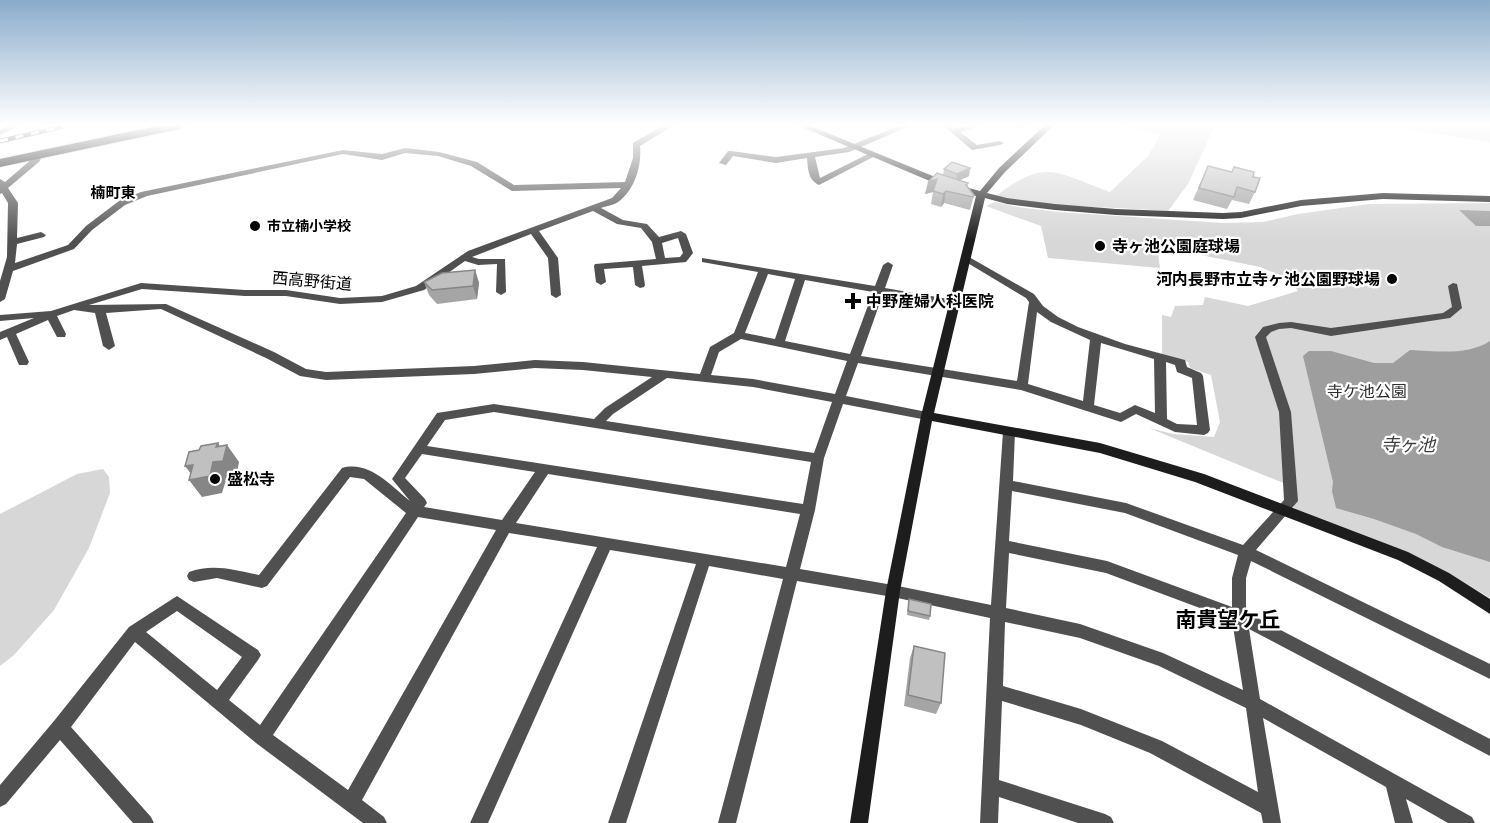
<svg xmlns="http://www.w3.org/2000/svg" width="1490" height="823" font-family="Raleway,'Noto Sans JP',sans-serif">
<rect width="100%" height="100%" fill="#fff"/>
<path fill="#d7d7d7" d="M1122,125h93l-27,59 -20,27c-57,-5 -115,-2 -172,-15 51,-39 60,-23 114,-4l38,-36 12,-21z
M1412,125h78v17l-79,-12z
M995,202l23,5 40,5 165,11 40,-1 35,-8 71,-10 121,-1v395l-47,-28 -149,-58 -1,-25 -144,-59 24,6 41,3 6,-15 -9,-47 -21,-7 -2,-6 -26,-8v-39l9,2 4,-11 28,-1 2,-8 43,9 50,-15 -11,-13 -27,-11 -103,-21 3,22 -112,-10 -7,-32 -55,-20z
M103,469l6,8 1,16 -21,55 -35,62 -40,45 -14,11v-152l77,-40z"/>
<path fill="#9e9e9e" d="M1459,210l31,1v15h-14z
M1490,341v221l-48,-15 -26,-13 -42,-15 -38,-11 -4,-17 1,-9 -30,-126 6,-5h22l43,12h19l17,-13c27,1 57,6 80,-9z"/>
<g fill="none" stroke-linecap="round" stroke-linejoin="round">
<defs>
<path id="highway" d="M162,125h23l-6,4 -179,38v-8z"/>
</defs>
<use href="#highway" stroke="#dbdbdb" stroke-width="2"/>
<path fill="#505050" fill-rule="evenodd" d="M10,125h10l-20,10v-5z
M664,125h10l-34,21c2,19 -5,44 -22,56 -4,3 -12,4 -17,6l22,12 24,4 12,13 22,-6 5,3 7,19 -7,9 -44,4 3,19 -1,2 -4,1 -5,-3 -2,-18 -29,2 2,13 -5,3 -5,-3 -2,-16 1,-2 61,-5 -4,-17 -11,-14 -24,-4 -24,-13 -54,20 19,27 3,37 -5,3 -5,-3 -3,-37 -17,-24 -59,23 7,2h26l1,33 -5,3 -5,-3 1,-28 -19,1 -13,-4 -41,29 -42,12 -42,2 -54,-8h-41l-103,-7 -53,16 77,-1 108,48 32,17 20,3 148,-6 61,-6 48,2 117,12 10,-27 24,-14 24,-61 -56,-10v-4l173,28 8,-21 5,-3 5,3 -8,23 69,12 5,3 -5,3 -71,-12 -22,62 156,25 12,-79 -3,-4 -65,-39 2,-2h6l65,37 9,12 15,11 20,10 47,17 60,16 2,7 14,6 2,3 7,54 -2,3 -4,2 -29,-3 -39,-18 -15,8 -100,-32 -163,-27 -12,33 81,16 6,4 -6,4 -84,-16 -19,54 -9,52 -15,59 93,16 98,20 12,-173 2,-3h8l2,3 -2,49 113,22 117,42 41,-45 -5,-88 -24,-75 8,-10 16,-4 12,-1 40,6 112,-15 9,-6 -4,-21 5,-3 4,1 5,24 -12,10 -119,18 -40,-8 -12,1 -8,3 -5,5 25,75 7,89 -42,49 234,114v15l-239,-118 -5,17v34l244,127v17l-241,-127 11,70 212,118 3,6h-27l-42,-24 7,24h-18l-9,-36 -123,-69 18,105h-18l-2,-10 -111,-60 -69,-28 -79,-24 -3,79 106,34 6,3 3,6h-36l-79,-26 -1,26h-18l10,-205 -97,-21 -96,-16 -61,242h-18l65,-244 -74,-13 -83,257h-18l88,-259 -86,-14 -122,273h-18l127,-276 -88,-14 -147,267 22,17 3,6h-24l-107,-80 -121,-101 -64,85 80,90 3,6h-21l-73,-83 -54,64 -6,3v-22l54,-64 75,-94 48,-31 81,54 3,5 -3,5 -29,40 31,25 146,-212 -42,-34 -14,-2 -83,109 -5,2 -45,-10 -23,4 -5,-2 -2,-4 2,-4c24,-9 46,-2 70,3l83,-107c27,-8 49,18 68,33l-18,-22 45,-66 57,-9 100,15 11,-11 47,-31 -69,-7 -48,-2 -61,6 -148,6 -26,-4 -34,-18 -105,-49 -55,4 9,33 -6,4 -6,-4 -8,-33 -21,-3 -17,6 9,18 -1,3h-8l-9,-17 -32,14 13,28 -2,3h-8l-12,-28 -7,3v-8l34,-14 -34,3v-6l51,-4 90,-28 104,7h41l54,8 42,-2 34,-10 52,-35 144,-53 9,-10 -109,3 -41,-25 -33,-10 -33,-3 -23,7 -39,-6 -196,42 -22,9 -33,25 -18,19 -61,22 -8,28 -5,3v-21l7,-24 1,-54 -6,-10 -2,1v-15l5,3 28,-24 1,-4 7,2 -1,5 -32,27 10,15 -1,35 24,-6 5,3 -2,2 -27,7 -2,19 53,-18 18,-19 33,-25 22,-9 202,-42 39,4 23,-6 34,4 38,10 37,23 111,-3 8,-24v-15zM678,238l5,15 -3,4 -15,1 -3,-15zM768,274l27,5 -20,60 -30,-6zM805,280l68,12 -23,62 -65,-13zM1037,312l14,10 39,18 -7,61 -55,-17zM741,339l106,22 -12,33 -82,-15 -42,-4 8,-23zM1101,343l53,16 1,54 -20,-8 -15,8 -26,-8zM1166,362l9,3 2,7 15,6 5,47 -20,-1 -10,-5zM667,378l86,9 79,15 -18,51 -208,-32 7,-7zM494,412l317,50 -8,42 -376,-58 18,-26zM422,454l113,18 -33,48 -78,-13 3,-4 -2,-4 -20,-21zM548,474l252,40 -14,53 -270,-44zM1012,491l113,22 113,42 -6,23v29l-125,-46 -98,-20zM418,517l78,13 -148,260 -75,-55zM1009,553l97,20 126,47 11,70 -80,-37 -83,-29 -74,-16zM177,611l65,46 -25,33 -71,-58zM1005,622l75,16 79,28 87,42 12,84 -96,-51 -81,-32 -78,-23z
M901,125h11l-63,27 -34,5 5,21 50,-25 7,2 -58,30c-11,-5 -11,-16 -12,-27l-31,5 -43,-7 -7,9 -7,-2 9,-12h3l45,6 68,-9z
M943,125h9l4,3 12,-3h14l-22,7 17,13 23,-4 4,2 -4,2 -28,5z
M1014,125h9l2,2 -4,2z"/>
<path fill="#1d1d1d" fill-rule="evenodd" d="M797,125h11l142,58 30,8 19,-23 46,-43h9l-49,47 -18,21 20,5 48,6 61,5 107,4 18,-1 60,-12 82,-7 107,3v6l-107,-3 -82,7 -60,12 -18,1 -107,-4 -61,-5 -48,-6 -22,-6 -51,215 166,30 104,31 204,78 41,21 41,26v15l-51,-33 -41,-21 -203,-78 -95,-29 -168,-32 -32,170 -32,232h-18l36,-232 35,-175 55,-220 -32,-9z"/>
<use href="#highway" fill="#000" fill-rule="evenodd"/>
<defs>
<path id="rail" d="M0,141l70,-16"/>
</defs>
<use href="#rail" stroke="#000" stroke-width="4.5"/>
<use href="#rail" stroke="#fff" stroke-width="3" stroke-dasharray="8" stroke-linecap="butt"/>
</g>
<path fill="#a5a5a5" d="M1208,166l45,11 2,15 -6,12 -17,-4 -5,9 -34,-9z
M970,168l-1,8 -9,4 8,3 -1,4 7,8 -4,15 -26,-7 -3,4 -10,-3 2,-12 -8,2 18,-19 1,-6z
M475,270l4,13 -2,16 -40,5 -8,-9 -5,-13z
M909,599l21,17 -1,4 -22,-5z
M914,646l27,57 -5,11 -32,-8 6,-48z"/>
<path fill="#868686" d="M970,168l-1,8 -13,6 1,-8z
M937,179l-4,13 -8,2 3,-12z
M946,191l-2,12 -3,4 2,-13z
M475,270l4,13 -2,16 -4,-13z
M218,443l7,11 2,-9 12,17 -3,16 -10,2 -4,13 -20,4 -13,-17 6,-1 -10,-13 28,-4z"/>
<path fill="#c0c0c0" stroke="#868686" stroke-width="1.5" d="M952,162l18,6 -13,6 -13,-5z
M1208,166l24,6 2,-5 20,5 -1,5 7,1 -5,14 -18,-5 -3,10 -35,-9z
M937,173l31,10 -2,2 8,10 -1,2 -27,-6 -3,3 -10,-3 4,-12 -9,3z
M475,270l-2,16 -41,4 -8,-8 18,-9z
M218,443l-2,4 11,-2 -4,16 -10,1 -3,14 -21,4 4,-15 -8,1 4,-14 10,-2 2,-4z
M909,599l22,5 -1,12 -22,-5z
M914,646l31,7 -4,50 -33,-8z"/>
<linearGradient id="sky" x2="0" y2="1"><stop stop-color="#8aabca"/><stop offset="0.52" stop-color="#fff"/><stop offset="1" stop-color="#fff" stop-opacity="0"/></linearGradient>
<rect width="1490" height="240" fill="url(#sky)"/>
<g fill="#000" stroke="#fff" stroke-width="2">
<circle cx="255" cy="226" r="6"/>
<circle cx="1100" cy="246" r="6"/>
<circle cx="1392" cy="279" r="6"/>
<path d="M850 292h6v6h6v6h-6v6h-6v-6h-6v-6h6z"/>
<circle cx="215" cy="479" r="6"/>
</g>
<g text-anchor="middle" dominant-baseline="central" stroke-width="4.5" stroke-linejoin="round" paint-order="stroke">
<g font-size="14" font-weight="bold" fill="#000" stroke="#fff" text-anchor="start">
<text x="267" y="226">市立楠小学校</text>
</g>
<g font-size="15" font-weight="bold" fill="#000" stroke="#fff">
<text x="113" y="193">楠町東</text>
</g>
<g font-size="16" font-weight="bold" fill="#000" stroke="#fff" text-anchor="start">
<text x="1112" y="246">寺ヶ池公園庭球場</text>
<text x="1380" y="279" text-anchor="end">河内長野市立寺ヶ池公園野球場</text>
<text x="866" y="301">中野産婦人科医院</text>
<text x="227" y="479">盛松寺</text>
</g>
<g font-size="16" fill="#000" stroke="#fff">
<text transform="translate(312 281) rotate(5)">西高野街道</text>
</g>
<g font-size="16" fill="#2e2e2e" stroke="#fff">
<text x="1367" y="391">寺ケ池公園</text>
</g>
<g font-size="18" font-style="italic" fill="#3f3f3f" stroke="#fff">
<text x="1408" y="444">寺ヶ池</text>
</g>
<g font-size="21" font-weight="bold" fill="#000" stroke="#fff">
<text x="1228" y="619">南貴望ケ丘</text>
</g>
</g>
</svg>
